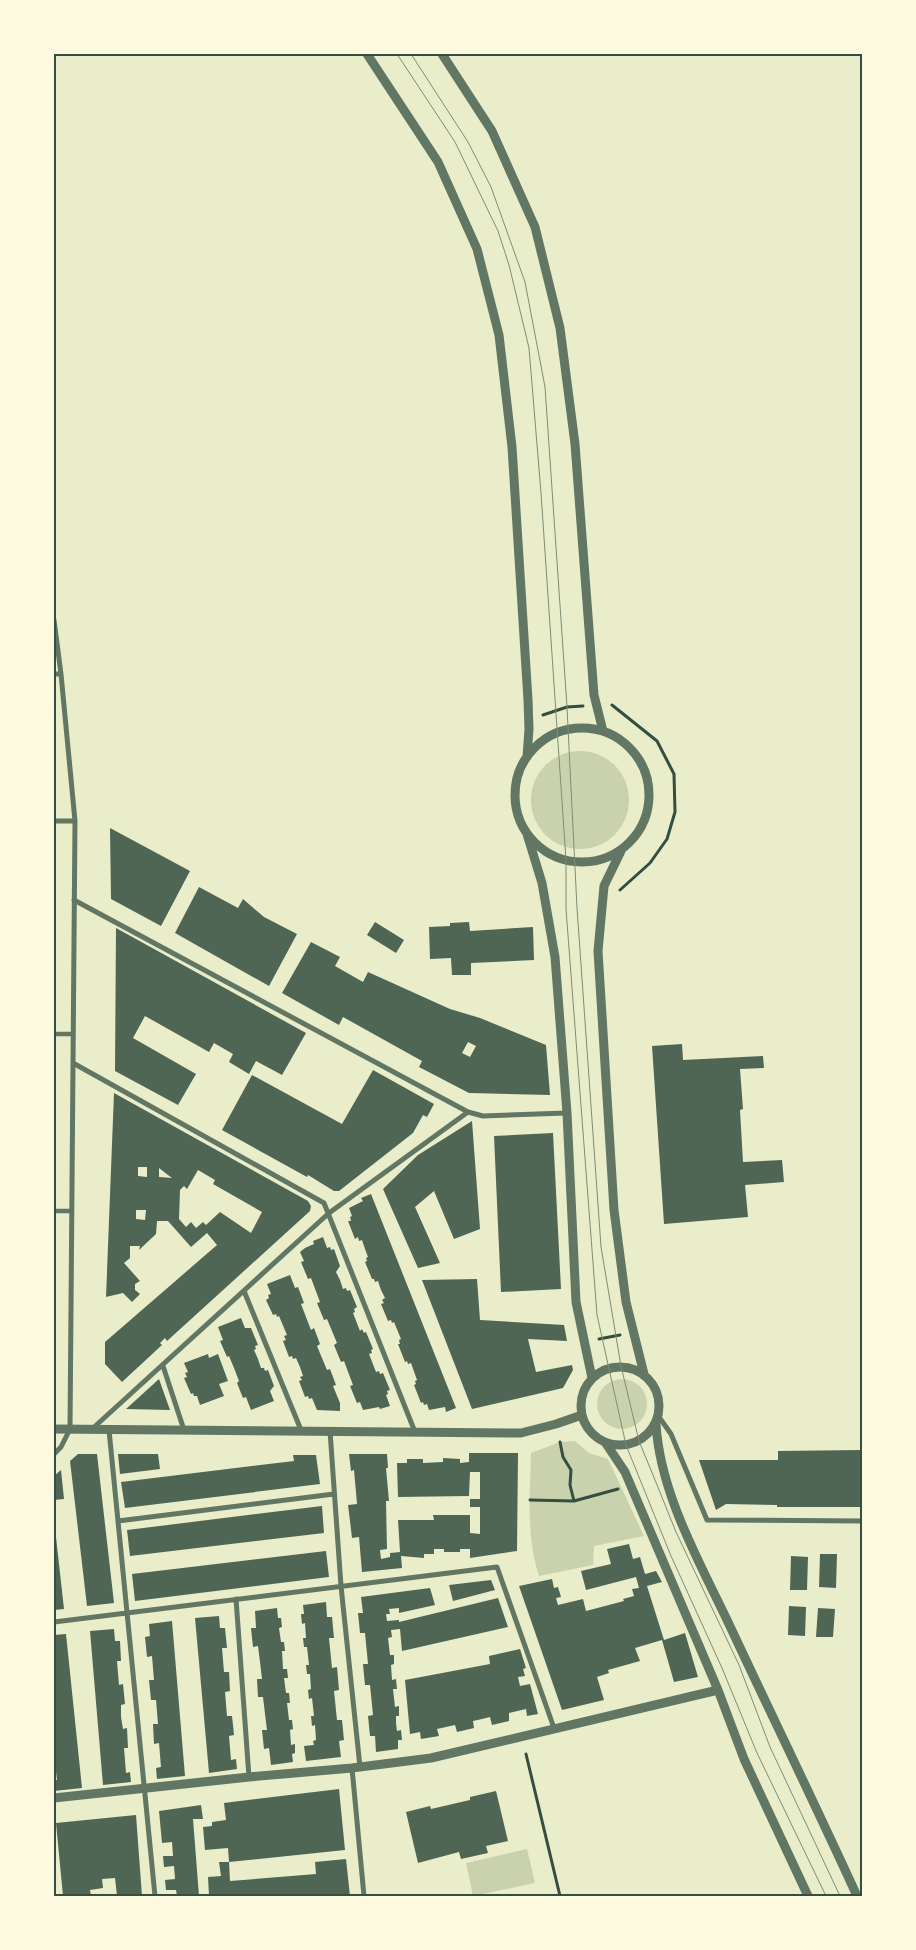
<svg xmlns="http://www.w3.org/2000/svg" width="916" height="1950" font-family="'Times New Roman',serif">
<rect width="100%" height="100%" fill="#e9edc9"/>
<path fill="#cad2ad" d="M531 800a49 49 0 1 1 98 0a49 49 0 1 1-98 0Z
M597 1404a25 25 0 1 1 50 0a25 25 0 1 1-50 0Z
M575,1441l14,12 19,6 36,77 -50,10 -1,19 -54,11c-13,-39 -9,-82 -8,-123l29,-11z
M527,1849l8,34 -62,13 -7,-33z"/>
<path fill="#4f6655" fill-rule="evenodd" d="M110,828l80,43 -29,55 -50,-27z
M199,887l39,21 5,-9 21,18 33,17 -28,52 -94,-53z
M375,922l29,18 -8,13 -29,-18z
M469,922l1,9 63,-4 1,33 -63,3v12h-19l-1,-17 -21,1 -1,-32 21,-1v-3z
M116,928l190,105 -24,42 -26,-14 -7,13 -20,-12 4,-8 -19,-11 -5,9 -64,-36 -12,22 63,36 -18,31 -63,-34z
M311,942l29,15 -5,9 28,16 5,-10 82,37 30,9 66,27 4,50 -81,-2 -50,-26 3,-6 -79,-44 -4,8 -57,-32zM468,1042l8,4 -6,11 -8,-4z
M682,1044l1,16 80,-4 1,12 -24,1 3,40 -3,1 3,52 39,-2 2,22 -39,3 3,32 -84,7 -12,-178z
M373,1070l61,34 -7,13 -4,-2 -10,18 -74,58h-5l-26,-16 -1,2 -85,-47 30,-55 90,49z
M114,1093l194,108 3,5 -1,5 -143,130 -2,-3 -5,5 2,2 -40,37 -17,-18v-22l112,-97 -10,-12 -16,14 -23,-26h-11l-1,13 -17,16 1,-4h-10v12l-6,5 16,18 -5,3v6l5,4 -8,8 -9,-9 -17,4zM138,1167h9v10l-9,-1zM159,1168l9,7 4,3 -13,-1zM198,1170l17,10 -2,4 49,28 -11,21 -31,-21 -14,13 -3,-3 -7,6 -5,-6 -5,5 -7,-8 1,-29 4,-4 3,3zM136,1210h10l-1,10 -9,-1z
M472,1121l8,108 -26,10 -20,-48 -19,16 25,56 -22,5 -35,-79 35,-34z
M553,1133l8,156 -60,3 -7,-156z
M371,1194l85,214 -10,4 -1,-5 -16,3 -2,-6 -3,1 -1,-3 -2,1 -7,-18 2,-1 -1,-3 2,-1 -6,-17 -3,1 -1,-3 -2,1 -7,-18h2l-1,-4 2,-1 -7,-17 -2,1 -1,-3 -3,1 -7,-17 3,-1 -2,-3 3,-2 -4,-8 -3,-9 -3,1 -1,-3h-2l-7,-17 2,-1 -1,-3 2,-1 -3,-8 -3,-9 -3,1 -1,-4 -3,2 -7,-18h3l-1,-4 2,-1 -3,-8 14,-7 -2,-3z
M323,1237l4,11 3,-1 1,3 3,-1 6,17 -4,6 4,8 3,9 3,-1 1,3 3,-1 7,17 -3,2 1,3 -2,1 7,18 2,-2 2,4 2,-1 7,17 -2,1 1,3 -3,1 7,18 3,-1 1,3 3,-1 7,17 -3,1 1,3 -2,1 4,11 -10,3 -1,-2 -16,3 -3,-8 -3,1 -7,-17 3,-1 -9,-24 -3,1 -7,-17 3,-2 -10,-24 -3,1 -7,-17 3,-1 -9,-24 -3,1 -7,-17 3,-1 -4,-9 5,-4 9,-4 -1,-3z
M290,1275l5,13 3,-1 6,16 -3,1 10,26 3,-2 6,16 -3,2 10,24 3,-1 6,16 -3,1 7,17v8l-23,-1 -5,-12 -3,1 -1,-3 -3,1 -6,-16 3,-1 -2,-3 3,-1 -3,-9 -4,-9 -3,1 -1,-3 -3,1 -6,-16 3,-1 -2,-4 3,-1 -8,-19 -2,1 -1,-3 -3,1 -7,-15 3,-2 -1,-3 3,-1 -4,-10z
M477,1279l3,41 84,5 3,16 -39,-2 8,33 36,-7 1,5 -10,18 -91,21 -50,-129z
M241,1318l4,10h6l7,17 -3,1 1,3 -2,1 4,9 3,9h3l1,3 3,-1 6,16 -4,5 4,10 -23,9 -5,-13 -3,1 -6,-15 2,-2 -5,-13 -5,-12 -2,1 -7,-16 3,-1 -5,-13z
M208,1354l1,4 9,-4 10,27 -9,3 5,12 -24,9 -3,-9h-3l-1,-3 -2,1 -7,-16 3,-1 -2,-4 3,-1 -4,-9z
M159,1379l11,31 -44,-1z
M862,1450v57h-85v-2l-51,-1 -10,6 -17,-50h79v-9z
M469,1453h49l-1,98 -47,7v-9h-10v3h-16v-3h-10v5h-10v4l-23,-2 1,12 -40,4 -3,-35 -7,1 -2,-17 -2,-16 9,-1 -3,-34 -3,1 -2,-17h38l1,14h-2l3,33h-3l1,48 -7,1 1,9 9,-2v-4l10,-1 -2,-32h36l-1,-5h37v18l10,1v-27h-10v-8h10v-27h-10l-1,24 -71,1 -1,-34h10v-4h16v4l20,-1v-4l17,1v4l9,-1z
M78,1454h19l17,149 -27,3 -17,-145z
M118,1454h40l2,15 -40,5z
M293,1455h23l4,29 -195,24 -4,-26 173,-21z
M61,1470l3,29 -10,1v-24z
M322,1506l2,27 -194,23 -3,-26z
M54,1519l10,90 -10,1z
M629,1544l4,15 7,-2 5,17 11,-3 6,11 -15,4 17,54 21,-7 13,44 -24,5 -12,-42 -27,8 5,13 -32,9 1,3 -12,4 7,23 -42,10 -43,-124 33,-7 2,9 4,-1 3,10 -5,1 2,7 25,-6 3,12 38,-10 -1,-2 11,-3 -2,-7 7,-1 -3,-11 -50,13 -5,-19 30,-7 -4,-15z
M326,1551l3,26 -194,24 -3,-27z
M820,1554h17l-1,34 -17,-1z
M791,1556l17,1 -1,33h-17z
M491,1580l4,10 -42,11 -4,-16z
M430,1588l5,17 -36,8v-5l-10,1 1,5h-4l1,7 12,-1v2l99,-24 10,29 -106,24 -2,-22 -9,1 1,7 -4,1 2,17h4v9l-3,1 1,15 4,-1 1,10h-4l2,18 4,-1v10h-3v7l1,8 4,-1 1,10h-4v9l-22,3 -1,-16h-5l-2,-20 5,-1 -3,-30h-5l-1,-10 -1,-11h5l-3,-31h-5l-2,-20h5l-2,-16z
M326,1602l1,15h5l2,21h-5l3,30 5,-1 2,23 -5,1 3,29h5l2,20 -5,1 2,16 -35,4 -2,-15 10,-1 -1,-4 3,-1 -1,-15 -3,1 -1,-10h3l-2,-18 -3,1 -1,-9 3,-1 -1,-15h-3l-1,-9h3l-2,-18h-3l-1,-9h3l-1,-15 -3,1 -1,-10h3l-1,-9z
M789,1606l17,1 -1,29 -17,-1z
M277,1608l1,10h3l1,9 -3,1 2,14h3l1,9h-3l1,18h4l1,9h-4l2,15h3l1,10h-3l2,17h3l1,9 -3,1 1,15 4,-1v9l-3,1 1,8 -22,3 -2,-17 -5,1 -2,-19h5l-2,-16 -2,-17h-5l-1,-18h5l-2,-17 -2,-16 -5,1 -2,-19h5l-1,-17z
M818,1608l17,1 -2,28h-17z
M219,1616l1,12h5l2,20h-5l2,24h5l1,19 -5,1 2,24h5l1,9 1,10 -5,1 2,24 5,-1 1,10 -28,4 -14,-155z
M172,1621l13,155 -28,3 -1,-11 5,-1 -2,-24 -5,1 -1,-20h5l-2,-24h-5l-2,-20h5l-2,-24 -5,1 -2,-20 5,-1 -1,-12z
M114,1629l1,12h5l1,20h-4l2,24 4,-1 2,20 -4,1v12l2,12 4,-1 1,20h-4l2,25 4,-1 1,10 -28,3 -13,-154z
M66,1634l16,154 -28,3v-11h3l-3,-24v-121z
M520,1649l6,19 -3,1 2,7 -7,1 2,9 10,-2 8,30 -11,2 -1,-7 -17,4v8l-17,4 -2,-8 -8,2 -9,2 1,7 -17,4 -2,-7 -18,4 2,7 -18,3 -1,-7 -10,2 -5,-54 85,-16 -1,-8z
M339,1789l6,61 -116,12 -1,-14 -23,2 -2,-23 9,-1v-4l14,-2 -2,-17z
M496,1791l12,50 -22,5 2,7 -27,6 -2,-7 -41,11 -12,-51 24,-6 1,3 39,-9v-3z
M201,1805l2,14h-10l6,77h-22l-1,-6h-10l-1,-10 10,-1 -1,-13 -10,1 -1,-11h10l-1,-14 -10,1 -3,-32z
M136,1815l6,81h-25l-2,-18 -13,1 1,9 -13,2 1,6h-28l-7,-73z
M346,1859l4,37h-141l-1,-19 13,-1 -2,-14h10l1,19 86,-7 -1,-12z"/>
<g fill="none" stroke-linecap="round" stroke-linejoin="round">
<path stroke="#344e41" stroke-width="3" d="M612,705l45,36 17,33 1,38 -8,27 -17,24 -30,27
M543,715l24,-8 16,-1
M599,1339l21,-4
M560,1442l3,15 8,13 -1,15 4,16
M530,1500l44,1 44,-12
M526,1754l34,142"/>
<path stroke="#617663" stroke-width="4.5" d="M54,1034h19
M54,1211h18"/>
<path stroke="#617663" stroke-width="5" d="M54,620l7,54 14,147 -5,608 -9,18 -7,7
M54,674h7
M54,821h21
M74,900l394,212 15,4 84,-3
M73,1063l251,140 91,229
M244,1291l57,139
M163,1366l21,64
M659,1417l12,17 36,86 155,1
M92,1429l237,-216 139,-101
M109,1430l46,466
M330,1431l11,155 19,181
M118,1521l216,-27
M236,1599l13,178
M54,1622l443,-55 57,161
M352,1768l12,128"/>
<path stroke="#617663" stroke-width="9" d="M367,54l71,108 39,87 22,86 13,112 16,253 1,29 -2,28
M442,54l50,77 43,96 25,101 15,116 19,251 9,36
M515 795a67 67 0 1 1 134 0a67 67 0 1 1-134 0Z
M527,834l15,49 13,74 12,156 9,189 16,76
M621,851l-17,35 -6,65 16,259 12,92 18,72
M581 1406a39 39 0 1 1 78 0a39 39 0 1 1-78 0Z
M656,1424c4,69 43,137 72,198 43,92 87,182 129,274
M54,1429l467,4 35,-9 26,-9
M605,1442l20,30 93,218 26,69 64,137
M54,1798l195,-21 103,-9 79,-10 287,-68"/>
<path stroke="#7c8e77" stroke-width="1" d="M397,54l58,88 43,89 11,34 20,83 12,145 25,367v49l31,406 29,130 45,111 51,112 35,85 69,143
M411,54l57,88 23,45 34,95 20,105 22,320 10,201 24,339 20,119 18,75 14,34 23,57 63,133 31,82 70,149"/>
</g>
<rect width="916" height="1950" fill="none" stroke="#fefae0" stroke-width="110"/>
<rect x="55" y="55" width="806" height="1840" fill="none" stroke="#344e41" stroke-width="2"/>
</svg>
